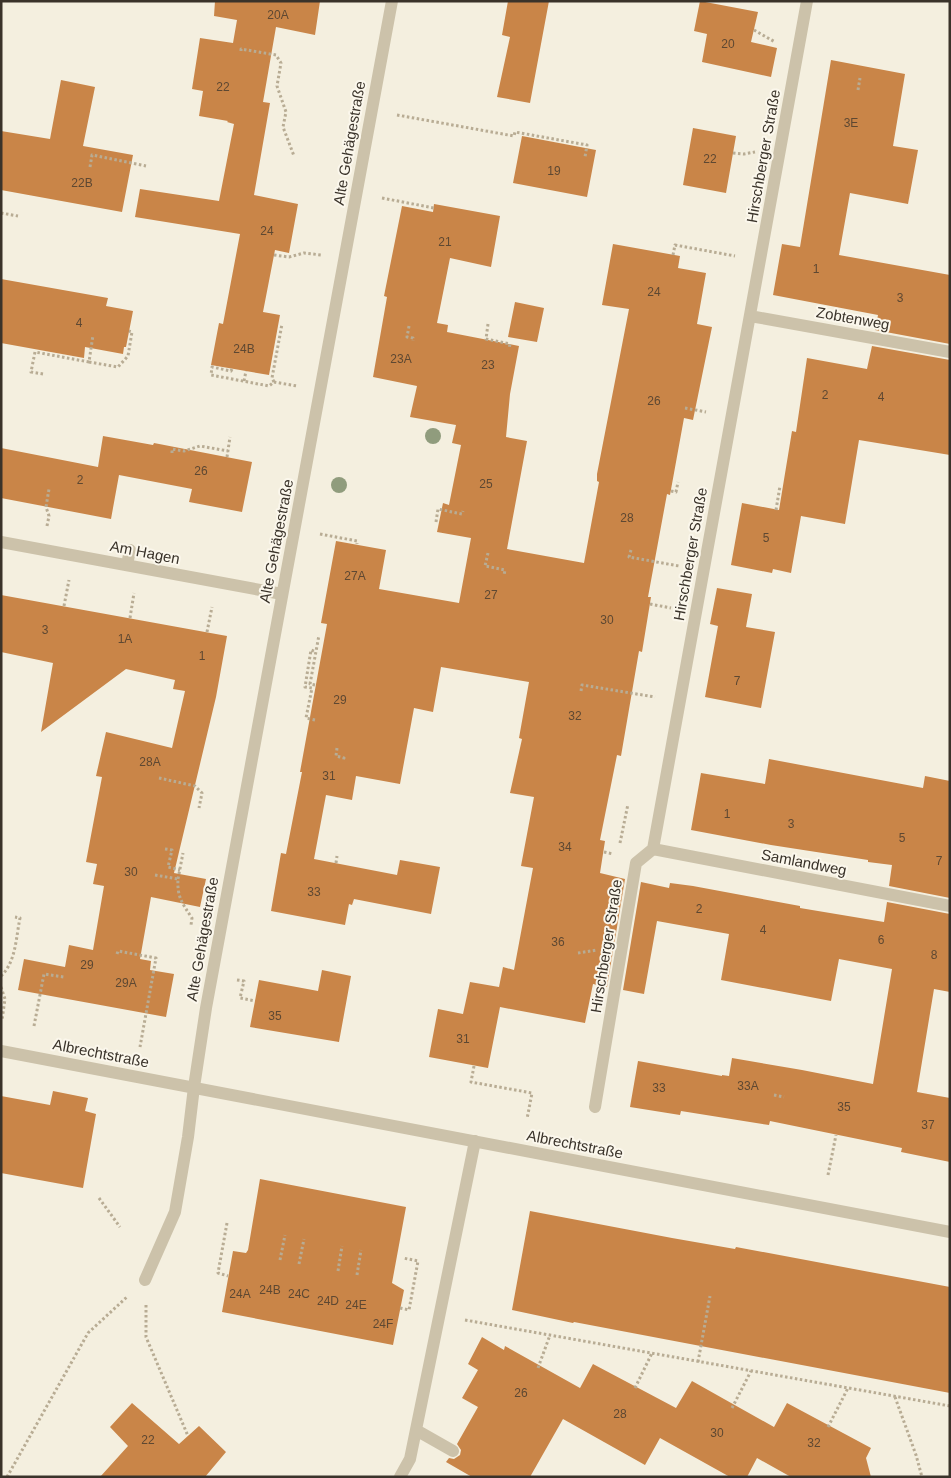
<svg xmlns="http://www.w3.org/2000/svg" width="951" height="1478" font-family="Helvetica,sans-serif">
<rect width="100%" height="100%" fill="#f4efdf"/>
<path fill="#c98548" d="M215,1h105l-5,34 -39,-8 -13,75 7,1 -16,92 44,9 -9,49 -14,-3 -12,62 17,3 -11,60 -58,-10 8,-42 4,1 17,-90 -105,-17 5,-28 79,12 15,-77 -7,-2 1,-1 -29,-5 4,-25 -11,-2 8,-51 33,5 4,-23 -23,-4z
M508,1h41l-19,102 -33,-6 13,-60 -8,-2z
M700,1l58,11 -7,30 26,6 -6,29 -69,-15 5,-28 -13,-3z
M831,60l74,14 -12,72 25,4 -10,54 -58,-11 -11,62 111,20v69l-75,-14 3,-15 -105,-20 9,-51 18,3z
M61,80l34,7 -12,59 50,9 -11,57 -121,-22v-59l49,8z
M693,128l43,8 -10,57 -43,-8z
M522,136l74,14 -9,47 -74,-14z
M434,204l66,12 -9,51 -41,-9 -13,65 11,2 -1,7 72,14 -9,48 -4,43 21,4 -20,108 77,14 15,-81 -2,-1v-7l32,-165 -27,-4 11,-61 67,12 -2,12 28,5 -9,51 15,3 -19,93 -9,-2 -14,77 -3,-1 -19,103h3l-9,55 -3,-1 -18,105 -4,-1 -17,85 5,1 -5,32 25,6 -18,108 -14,-3 -8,39 -85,-16 -12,61 -59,-11 9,-48 25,5 7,-32 29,5 4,-20 11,3 19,-102 -12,-2 13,-69 -24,-4 12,-54 -3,-1 10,-56 -88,-15 -8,45 -19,-4 -14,76 -44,-8 -4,24 -26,-5 -12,64 83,16 3,-15 40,7 -9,47 -77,-15 -2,6 -3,-1 -4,21 -74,-14 10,-58 5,1 16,-82h-2l27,-148 -6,-1 15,-82 50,9 -7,39 80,14 12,-65 -34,-6 6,-29 6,2 12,-60 -9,-2 4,-18 -46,-8 7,-31 -44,-9 14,-80 -3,-1 18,-90 31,6z
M1,279l107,19 -2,8 27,5 -7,36h-2l-1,7 -38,-7 -1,11 -83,-15z
M515,302l29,6 -7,34 -29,-5z
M872,346l78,14v95l-91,-15 -14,84 -44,-8 -10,57 -18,-4 -1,4 -41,-8 11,-62 37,7 13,-79 4,1 11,-74 60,11z
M103,436l50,9 1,-2 98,19 -10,50 -53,-10 3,-13 -73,-14 -8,44 -110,-21v-50l97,19z
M717,588l35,6 -6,33 29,5 -14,76 -56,-11 13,-71 -8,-2z
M1,595l226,41 -11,61 -42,176 32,6 -6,28 -49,-10 -11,62 11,2 -1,9 24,4 -8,43 -148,-27 6,-31 41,8 4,-22 24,5 11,-64 -11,-2 4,-20 -11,-2 16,-85 -6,-1 10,-44 66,16 13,-57 -12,-2 2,-9 -49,-11 -85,63 12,-69 -52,-11z
M769,759l154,29 2,-12 25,5v117l-61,-12 3,-21 -24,-3v-2l-97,-15 -80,-15 10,-57 64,11z
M641,882l28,6 1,-5 23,3 107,20v2l84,14 3,-20 63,12v78l-16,-3 -17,103 33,6v64l-49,-10 1,-4 -132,-27 -1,4 -88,-14 -1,4 -50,-8 8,-46 84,15v-1l7,1 3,-18 70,12 71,14 19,-115 -53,-10 -8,42 -110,-21 8,-46 -72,-13 -13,73 -21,-4z
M322,970l29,6 -12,66 -89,-15 9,-47 59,11z
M53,1091l35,7 -3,13 11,3 -13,74 -82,-15v-77l49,9z
M260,1179l146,28 -14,76 12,7 -11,55 -171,-33 11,-61 13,2 2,-3z
M530,1211l142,27 63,11 1,-2 214,40v106l-376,-71 -1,1 -61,-13z
M482,1337l22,13 1,-4 75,42 13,-24 83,44 16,-27 82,46 13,-24 84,45 -5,10 5,19h-80l-34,-19 -10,19h-17l-70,-39 -15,27 -82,-46 -33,58h-58l-26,-15 3,-4 5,1 6,-4 1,-5 -4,-6 21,-37 -16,-9 16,-28 -10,-6z
M132,1403l47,41 20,-18 27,26 -21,25h-105l28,-31 -18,-19z"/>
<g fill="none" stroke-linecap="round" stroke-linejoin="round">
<path stroke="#b8ac94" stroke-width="3" stroke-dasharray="2.5 2.5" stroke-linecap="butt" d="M754,30l21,12
M241,51v-2l35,6 5,8 -4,23 9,26 -3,15 11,29
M858,90l2,-12
M397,115l117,21 1,-4 72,13 -2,12
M733,153l11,1 11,-2
M90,167l2,-12 54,11
M382,198l52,10
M1,213l17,3
M274,255l15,2 15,-4 17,2
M673,255l2,-10 60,11
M488,324l-2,15 24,5 -1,5
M409,326l-2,11 6,1v3
M89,362l29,5 10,-11 4,-24 -3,-1
M232,369l-1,2 -19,-4 -1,8 58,11 5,-4 23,4
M43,374l-12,-2 4,-20 54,10 4,-27
M244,381l2,-10
M274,382l-2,-4 10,-54
M685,408l21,4
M172,453v-4l12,2 16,-5 28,5
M227,457l3,-20
M671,491l5,1 2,-10
M776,510l4,-24
M436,522l2,-13 24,5 1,-3
M47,526l2,-10 -3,-9 3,-18
M320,534l37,7v3
M631,550l-2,7 50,9
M488,553l-3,13 20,4 -1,5
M650,604l21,4
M64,606l5,-26
M130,618l4,-25
M207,632l5,-25
M315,685l-5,-1 9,-49
M581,691l1,-6 73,12
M315,720l-9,-2 6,-30 -7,-1 6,-37 5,2
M337,748l-1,8 8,2 -1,2
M159,778l36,8 7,7 -3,15
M620,843l8,-39
M165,849l7,1 -4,17 12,3
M604,852l9,2
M336,863l1,-7
M155,875l23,4c-1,18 4,24 14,39l-1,7
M178,879l5,-26
M578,953l19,-3
M117,954l1,-3 38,7 -16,89
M1,976c15,-14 15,-39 19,-58l-5,-1
M237,980l7,1 -4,17 15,3
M1,987l4,12 -3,21
M34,1026l10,-52 20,3
M474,1066l-3,16 61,11 -5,26
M774,1095l10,2
M828,1175l8,-40
M99,1198l21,29
M227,1223l-9,50 10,3
M280,1260l5,-25
M299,1264l5,-25
M338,1271l4,-25
M357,1275l4,-25
M146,1305v32l42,99
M400,1308l9,2 9,-49 -15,-3
M465,1320l485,86
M698,1362l12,-66
M538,1368l12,-33
M635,1388l17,-35
M895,1397l21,58 6,22
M732,1408l19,-37
M828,1427l20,-39
M7,1477l81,-144 40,-37"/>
<path stroke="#ccc2aa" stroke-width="12" d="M750,316l200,36
M1,542l281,52
M127,565l3,-15
M653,849l297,57
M1,1051l949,181
M595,1107l41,-244 17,-14 154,-848
M145,1280l30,-68 13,-75 6,-50 12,-79 186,-1007
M416,1430l37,21
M400,1477l10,-18 65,-318"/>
</g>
<g fill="#909c7d">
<circle cx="433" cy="436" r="8"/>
<circle cx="339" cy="485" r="8"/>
</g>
<g text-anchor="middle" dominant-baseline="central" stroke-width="4" stroke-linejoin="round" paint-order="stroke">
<g font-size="12" fill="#5e4832">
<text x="278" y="15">20A</text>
<text x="728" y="44">20</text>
<text x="223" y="87">22</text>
<text x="851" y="123">3E</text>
<text x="710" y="159">22</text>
<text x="554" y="171">19</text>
<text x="82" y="183">22B</text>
<text x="267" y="231">24</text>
<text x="445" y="242">21</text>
<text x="816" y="269">1</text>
<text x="654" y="292">24</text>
<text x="900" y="298">3</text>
<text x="79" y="323">4</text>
<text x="244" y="349">24B</text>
<text x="401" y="359">23A</text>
<text x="488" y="365">23</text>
<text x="825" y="395">2</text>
<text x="881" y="397">4</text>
<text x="654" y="401">26</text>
<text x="201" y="471">26</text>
<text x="80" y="480">2</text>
<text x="486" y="484">25</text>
<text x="627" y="518">28</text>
<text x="766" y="538">5</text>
<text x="355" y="576">27A</text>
<text x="491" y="595">27</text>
<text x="607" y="620">30</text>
<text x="45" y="630">3</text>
<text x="125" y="639">1A</text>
<text x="202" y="656">1</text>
<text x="737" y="681">7</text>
<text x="340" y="700">29</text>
<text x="575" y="716">32</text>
<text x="150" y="762">28A</text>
<text x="329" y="776">31</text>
<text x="727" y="814">1</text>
<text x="791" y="824">3</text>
<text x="902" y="838">5</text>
<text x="565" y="847">34</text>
<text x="939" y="861">7</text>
<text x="131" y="872">30</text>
<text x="314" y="892">33</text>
<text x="699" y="909">2</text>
<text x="763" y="930">4</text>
<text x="881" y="940">6</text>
<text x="558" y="942">36</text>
<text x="934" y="955">8</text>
<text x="87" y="965">29</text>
<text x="126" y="983">29A</text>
<text x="275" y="1016">35</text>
<text x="463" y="1039">31</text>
<text x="748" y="1086">33A</text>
<text x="659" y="1088">33</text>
<text x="844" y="1107">35</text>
<text x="928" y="1125">37</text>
<text x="270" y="1290">24B</text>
<text x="240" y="1294">24A</text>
<text x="299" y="1294">24C</text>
<text x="328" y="1301">24D</text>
<text x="356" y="1305">24E</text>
<text x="383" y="1324">24F</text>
<text x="521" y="1393">26</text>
<text x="620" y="1414">28</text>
<text x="717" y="1433">30</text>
<text x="148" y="1440">22</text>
<text x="814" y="1443">32</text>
</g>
<g font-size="15" fill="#3a332a" stroke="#fbf7ec">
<text transform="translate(349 143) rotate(-80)">Alte Gehägestraße</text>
<text transform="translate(763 156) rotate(-80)">Hirschberger Straße</text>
<text transform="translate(853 318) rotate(10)">Zobtenweg</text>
<text transform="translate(276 541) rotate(-79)">Alte Gehägestraße</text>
<text transform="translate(145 552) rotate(11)">Am Hagen</text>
<text transform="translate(690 554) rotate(-80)">Hirschberger Straße</text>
<text transform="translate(804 862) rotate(11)">Samlandweg</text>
<text transform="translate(202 939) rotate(-80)">Alte Gehägestraße</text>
<text transform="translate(606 946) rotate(-81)">Hirschberger Straße</text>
<text transform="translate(101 1053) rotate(11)">Albrechtstraße</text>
<text transform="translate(575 1144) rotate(11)">Albrechtstraße</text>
</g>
</g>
<rect width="951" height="1478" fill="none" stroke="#3a332a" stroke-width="5"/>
</svg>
